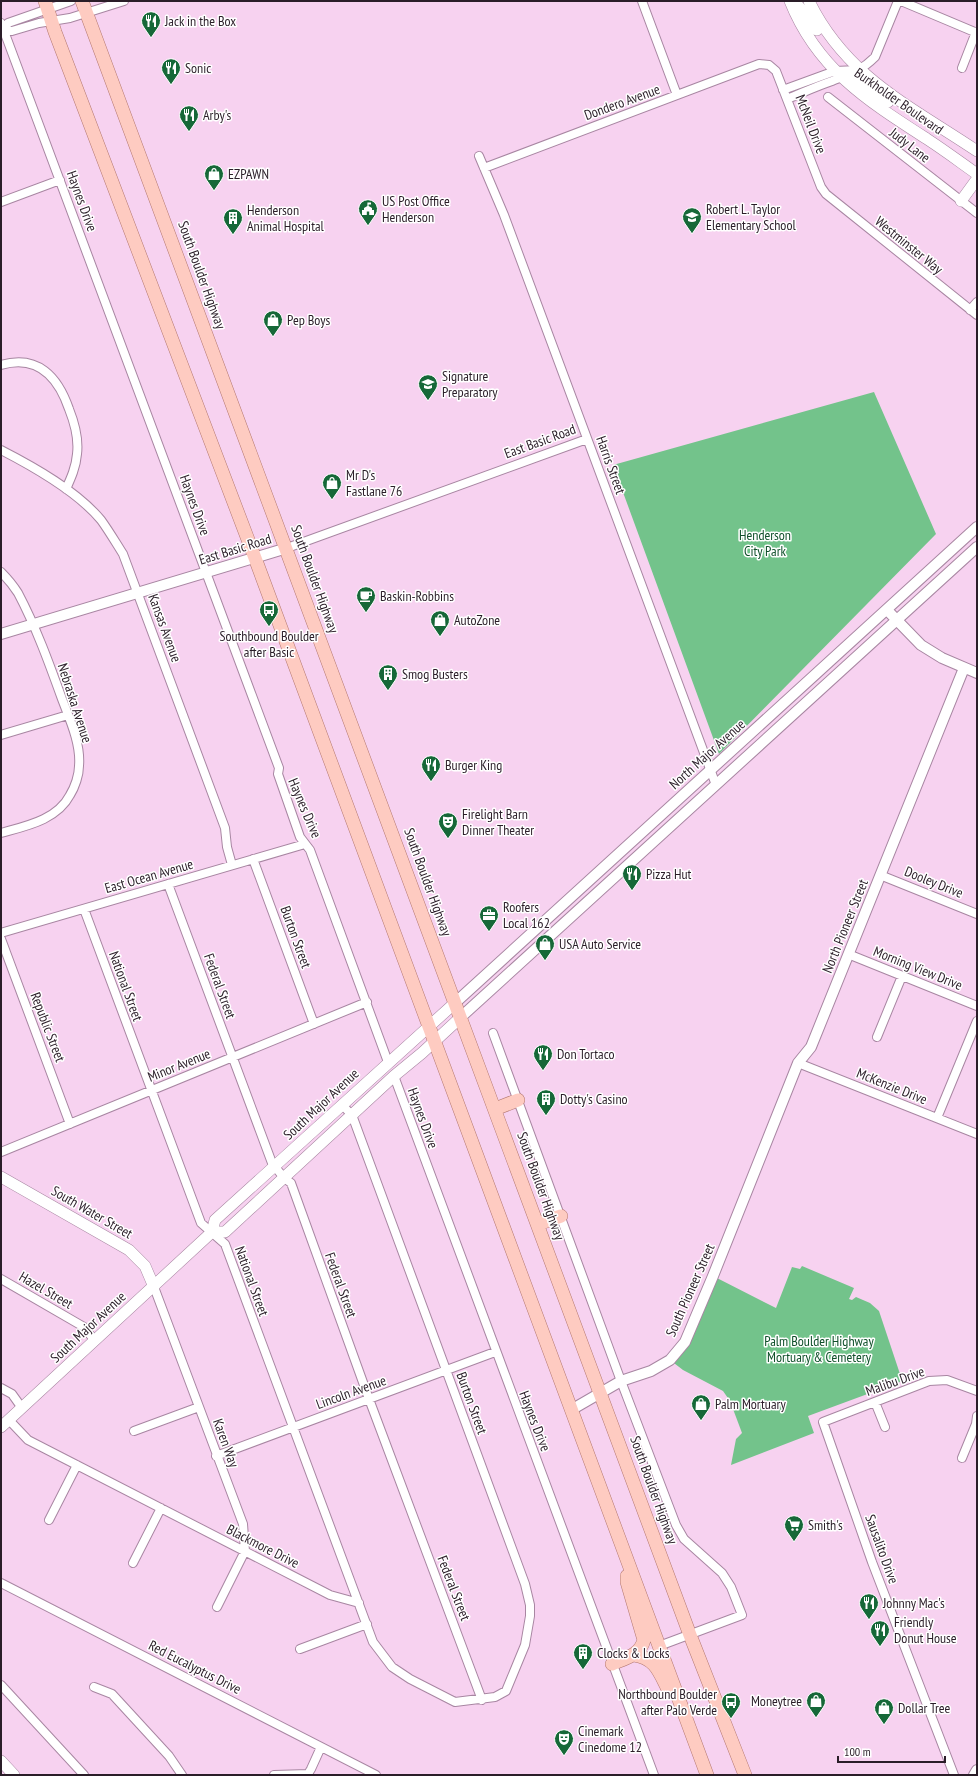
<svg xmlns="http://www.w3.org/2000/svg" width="978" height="1776" font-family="'PT Sans Narrow',sans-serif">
<rect width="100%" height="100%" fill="#f7d2f0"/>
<path fill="#73c38b" d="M874,392l62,142 -217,220 -106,-289z
M802,1266l52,22 -5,11 3,1 4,-3 14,6 9,8 21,63v8l-92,34 6,17 -83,32 5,-26 6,-6 -12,-32 -7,-10 -40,-21 -13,-10 43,-84 63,32 16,-41 8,2z"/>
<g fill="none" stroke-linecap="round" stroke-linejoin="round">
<defs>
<path id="minor" d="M642,1l35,94
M901,1l76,32
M1,23l278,745 -1,6 22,63 10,13 78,212
M1,31h11l27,-8 31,-5 54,-17
M4,31l4,-8 63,-22
M962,68l14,-36
M783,90l52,-19 23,-1
M828,97l149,116
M787,99c15,-6 30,-13 45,-18 18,-7 29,-10 43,-24l23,-56
M479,156l25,59 212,570
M484,168l275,-104 10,1 7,6 45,116 5,7 151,121
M1,202l59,-22
M970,310l7,-8
M1,365c37,-11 57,12 68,44 6,15 10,29 8,45 -1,13 -6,24 -11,35
M1,450c33,17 76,41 100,70 8,11 15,23 22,34l102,274 2,19 5,18
M287,548l300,-109
M1,572c6,6 12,13 17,21 18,34 31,70 44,106 8,21 19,45 17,67 0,9 -4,21 -9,29 -13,25 -44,31 -69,38
M1,735l67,-20
M253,859l61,165
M880,875l97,39
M168,884l104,279 12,15 7,5 78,216 113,301
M84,909l117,314 24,21 148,398 19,25 18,12 45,23 40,-5 11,-6 19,-46 5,-29v-11l-5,-21 -173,-469 -10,-10
M1,933l304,-89
M1,939l69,185
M848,954l129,52
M493,1033l128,348 55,144 8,14 38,34 9,14 11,28 -83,31
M877,1037l25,-61
M798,1063l179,71
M394,1076l260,699
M937,1118l40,-97
M1,1152l366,-150
M1,1279l83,48 11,14
M154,1287l89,237 2,27 -28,56
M1,1388l11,6 10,14
M875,1402l10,25
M9,1420l19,20 302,155 29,8
M134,1431l65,-24
M216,1456l279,-104
M962,1458l14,-34 1,-8
M49,1520l28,-55
M133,1563l28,-55
M1,1583l375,192
M300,1649l67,-25
M1,1685l83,90
M94,1687l18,7 57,62 13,19
M274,1775l34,-1 3,-5 10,-22
M954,1775l-82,-213 -49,-140 106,-41 18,-1 30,11"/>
<path id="tertiary" d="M887,610l34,35 21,13 35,15
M1,634l286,-86
M456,1002l521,-475
M461,1017l516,-470
M571,1410l50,-29 30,-10 19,-11 15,-18 28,-66 85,-213 13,-16 153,-379
M974,1775l3,-5"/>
<path id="secondary" d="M790,1c27,68 78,100 137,138 17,11 33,23 50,35
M794,1l14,16 9,13
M809,1c37,76 101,105 168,150
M850,78l38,24
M961,201l16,-22
M1,1177l128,73 16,16 9,21
M212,1232h13l169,-156 28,-23 39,-36
M1,1427l211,-195 3,-12 241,-218
M1,1761l13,14"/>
<path id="primary" d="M45,1l10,31 200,526 452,1217
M82,1l608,1634 55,140
M495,1109l23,-9
M538,1224l23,-8
M634,1655c23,3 26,20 36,38
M612,1664c14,-6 28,-9 32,-24l-17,-58v-6"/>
</defs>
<use href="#minor" stroke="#a886a2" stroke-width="10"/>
<use href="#tertiary" stroke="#a886a2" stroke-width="12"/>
<use href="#secondary" stroke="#a886a2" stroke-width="12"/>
<use href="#primary" stroke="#b37870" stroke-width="14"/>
<use href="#minor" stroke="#fff" stroke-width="8"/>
<use href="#tertiary" stroke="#fff" stroke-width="10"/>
<use href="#secondary" stroke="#fff" stroke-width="11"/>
<use href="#primary" stroke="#fecbc1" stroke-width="13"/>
</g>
<defs>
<symbol id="restaurant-pin" viewBox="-11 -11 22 30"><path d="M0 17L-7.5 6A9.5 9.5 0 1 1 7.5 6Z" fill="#166838" stroke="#fff"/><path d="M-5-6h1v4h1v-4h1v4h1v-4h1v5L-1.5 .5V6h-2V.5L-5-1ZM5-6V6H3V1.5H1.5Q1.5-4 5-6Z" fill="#fff"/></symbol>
<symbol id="shop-pin" viewBox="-11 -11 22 30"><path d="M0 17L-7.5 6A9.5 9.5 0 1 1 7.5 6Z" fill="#166838" stroke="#fff"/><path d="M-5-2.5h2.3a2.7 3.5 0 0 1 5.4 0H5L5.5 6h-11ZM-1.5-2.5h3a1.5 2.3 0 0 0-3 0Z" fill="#fff"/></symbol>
<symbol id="civic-pin" viewBox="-11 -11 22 30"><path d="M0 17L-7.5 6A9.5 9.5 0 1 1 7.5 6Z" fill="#166838" stroke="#fff"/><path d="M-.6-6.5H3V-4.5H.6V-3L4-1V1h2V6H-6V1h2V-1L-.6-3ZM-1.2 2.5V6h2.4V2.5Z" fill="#fff"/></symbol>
<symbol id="school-pin" viewBox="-11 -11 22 30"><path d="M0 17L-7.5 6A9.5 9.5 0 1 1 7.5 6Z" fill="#166838" stroke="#fff"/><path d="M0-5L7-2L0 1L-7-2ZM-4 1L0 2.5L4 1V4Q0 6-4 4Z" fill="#fff"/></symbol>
<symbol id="building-pin" viewBox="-11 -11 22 30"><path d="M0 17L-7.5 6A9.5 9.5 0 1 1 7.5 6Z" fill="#166838" stroke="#fff"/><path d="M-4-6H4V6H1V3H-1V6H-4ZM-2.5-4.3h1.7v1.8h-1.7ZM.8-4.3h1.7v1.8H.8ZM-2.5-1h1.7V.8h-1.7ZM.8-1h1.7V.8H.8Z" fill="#fff"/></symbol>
<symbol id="cafe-pin" viewBox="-11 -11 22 30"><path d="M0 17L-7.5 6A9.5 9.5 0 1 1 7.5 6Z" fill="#166838" stroke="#fff"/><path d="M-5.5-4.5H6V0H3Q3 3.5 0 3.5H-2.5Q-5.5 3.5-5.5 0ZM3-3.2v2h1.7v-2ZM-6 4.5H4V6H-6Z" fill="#fff"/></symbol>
<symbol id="bus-pin" viewBox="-11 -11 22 30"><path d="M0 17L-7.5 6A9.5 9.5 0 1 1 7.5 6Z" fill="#166838" stroke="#fff"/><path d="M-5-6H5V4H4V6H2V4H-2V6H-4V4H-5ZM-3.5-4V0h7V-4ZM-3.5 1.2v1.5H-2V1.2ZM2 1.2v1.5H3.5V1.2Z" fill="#fff"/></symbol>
<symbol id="theatre-pin" viewBox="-11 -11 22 30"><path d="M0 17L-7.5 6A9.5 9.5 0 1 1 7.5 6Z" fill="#166838" stroke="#fff"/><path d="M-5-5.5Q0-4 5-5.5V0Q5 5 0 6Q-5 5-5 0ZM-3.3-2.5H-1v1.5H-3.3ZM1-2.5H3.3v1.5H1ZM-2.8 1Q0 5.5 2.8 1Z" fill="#fff"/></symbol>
<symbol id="office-pin" viewBox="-11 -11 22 30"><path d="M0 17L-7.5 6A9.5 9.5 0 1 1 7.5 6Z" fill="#166838" stroke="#fff"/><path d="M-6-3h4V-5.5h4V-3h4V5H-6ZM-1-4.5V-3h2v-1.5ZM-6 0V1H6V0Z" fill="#fff"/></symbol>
<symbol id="supermarket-pin" viewBox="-11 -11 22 30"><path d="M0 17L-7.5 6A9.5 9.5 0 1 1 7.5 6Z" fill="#166838" stroke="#fff"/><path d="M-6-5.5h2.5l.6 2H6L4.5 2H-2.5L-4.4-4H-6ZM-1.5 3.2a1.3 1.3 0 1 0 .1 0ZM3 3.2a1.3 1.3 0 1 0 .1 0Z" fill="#fff"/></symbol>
</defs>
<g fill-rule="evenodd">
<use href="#restaurant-pin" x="140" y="10" width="22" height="30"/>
<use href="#restaurant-pin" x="160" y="57" width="22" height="30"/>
<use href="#restaurant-pin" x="178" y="104" width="22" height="30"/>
<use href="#shop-pin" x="203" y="163" width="22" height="30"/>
<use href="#civic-pin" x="357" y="198" width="22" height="30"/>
<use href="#school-pin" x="681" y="206" width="22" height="30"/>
<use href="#building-pin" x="222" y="207" width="22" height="30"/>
<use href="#shop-pin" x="262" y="309" width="22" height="30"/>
<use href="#school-pin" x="417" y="373" width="22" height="30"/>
<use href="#shop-pin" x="321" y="472" width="22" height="30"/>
<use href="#cafe-pin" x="355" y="585" width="22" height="30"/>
<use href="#bus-pin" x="258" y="599" width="22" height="30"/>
<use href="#shop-pin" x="429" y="609" width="22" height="30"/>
<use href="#building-pin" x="377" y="663" width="22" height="30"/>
<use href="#restaurant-pin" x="420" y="754" width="22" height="30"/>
<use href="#theatre-pin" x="437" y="811" width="22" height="30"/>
<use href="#restaurant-pin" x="621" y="863" width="22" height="30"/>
<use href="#office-pin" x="478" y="904" width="22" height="30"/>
<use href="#shop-pin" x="534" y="933" width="22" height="30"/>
<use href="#restaurant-pin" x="532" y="1043" width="22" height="30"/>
<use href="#building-pin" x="535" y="1088" width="22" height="30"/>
<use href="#shop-pin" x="690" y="1393" width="22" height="30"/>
<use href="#supermarket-pin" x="783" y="1514" width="22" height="30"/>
<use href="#restaurant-pin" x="858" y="1592" width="22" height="30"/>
<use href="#restaurant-pin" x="869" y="1619" width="22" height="30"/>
<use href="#building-pin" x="572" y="1642" width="22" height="30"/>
<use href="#shop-pin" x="805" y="1690" width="22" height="30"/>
<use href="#bus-pin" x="720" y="1691" width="22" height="30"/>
<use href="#shop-pin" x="873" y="1697" width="22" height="30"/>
<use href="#theatre-pin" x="553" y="1728" width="22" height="30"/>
</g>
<g text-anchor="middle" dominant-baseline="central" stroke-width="3" stroke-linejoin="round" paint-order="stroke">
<g font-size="14" fill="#2a1d28" stroke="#fff" text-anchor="start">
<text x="165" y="21">Jack in the Box</text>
<text x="185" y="68">Sonic</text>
<text x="203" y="115">Arby's</text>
<text x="228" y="174">EZPAWN</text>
<text x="382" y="201">US Post Office<tspan x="382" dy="16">Henderson</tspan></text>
<text x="706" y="209">Robert L. Taylor<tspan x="706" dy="16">Elementary School</tspan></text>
<text x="247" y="210">Henderson<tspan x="247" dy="16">Animal Hospital</tspan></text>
<text x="287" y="320">Pep Boys</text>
<text x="442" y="376">Signature<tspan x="442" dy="16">Preparatory</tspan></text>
<text x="346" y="475">Mr D's<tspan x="346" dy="16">Fastlane 76</tspan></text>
<text x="380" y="596">Baskin-Robbins</text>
<text x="454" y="620">AutoZone</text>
<text x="269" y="636" text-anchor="middle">Southbound Boulder<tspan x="269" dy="16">after Basic</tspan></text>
<text x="402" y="674">Smog Busters</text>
<text x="445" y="765">Burger King</text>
<text x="462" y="814">Firelight Barn<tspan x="462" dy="16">Dinner Theater</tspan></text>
<text x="646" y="874">Pizza Hut</text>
<text x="503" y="907">Roofers<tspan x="503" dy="16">Local 162</tspan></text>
<text x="559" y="944">USA Auto Service</text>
<text x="557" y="1054">Don Tortaco</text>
<text x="560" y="1099">Dotty's Casino</text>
<text x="715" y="1404">Palm Mortuary</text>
<text x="808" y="1525">Smith's</text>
<text x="883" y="1603">Johnny Mac's</text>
<text x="894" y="1622">Friendly<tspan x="894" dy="16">Donut House</tspan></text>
<text x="597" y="1653">Clocks &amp; Locks</text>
<text x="717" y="1694" text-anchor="end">Northbound Boulder<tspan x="717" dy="16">after Palo Verde</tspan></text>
<text x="802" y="1701" text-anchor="end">Moneytree</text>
<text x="898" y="1708">Dollar Tree</text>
<text x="578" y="1731">Cinemark<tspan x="578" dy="16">Cinedome 12</tspan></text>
</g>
<g font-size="14" fill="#2a1d28" stroke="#fff">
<text transform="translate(899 101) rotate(35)">Burkholder Boulevard</text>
<text transform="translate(622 102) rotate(-20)">Dondero Avenue</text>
<text transform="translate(811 124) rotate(69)">McNeil Drive</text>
<text transform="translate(910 145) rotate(38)">Judy Lane</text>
<text transform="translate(82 201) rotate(70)">Haynes Drive</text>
<text transform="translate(909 245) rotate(39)">Westminster Way</text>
<text transform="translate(202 275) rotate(70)">South Boulder Highway</text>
<text transform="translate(540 441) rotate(-20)">East Basic Road</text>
<text transform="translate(611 465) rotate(70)">Harris Street</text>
<text transform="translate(195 505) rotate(70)">Haynes Drive</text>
<text transform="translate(235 549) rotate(-17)">East Basic Road</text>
<text transform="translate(315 579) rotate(70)">South Boulder Highway</text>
<text transform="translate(165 628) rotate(70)">Kansas Avenue</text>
<text transform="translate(75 703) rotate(72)">Nebraska Avenue</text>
<text transform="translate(707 754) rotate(-42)">North Major Avenue</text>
<text transform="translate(305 808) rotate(67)">Haynes Drive</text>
<text transform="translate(149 876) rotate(-16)">East Ocean Avenue</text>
<text transform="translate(428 882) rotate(70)">South Boulder Highway</text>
<text transform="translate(934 882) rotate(22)">Dooley Drive</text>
<text transform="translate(845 926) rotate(-68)">North Pioneer Street</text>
<text transform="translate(296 937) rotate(70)">Burton Street</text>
<text transform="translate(918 968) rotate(22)">Morning View Drive</text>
<text transform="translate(126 986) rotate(70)">National Street</text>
<text transform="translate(220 986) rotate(70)">Federal Street</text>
<text transform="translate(48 1027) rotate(69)">Republic Street</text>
<text transform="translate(179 1065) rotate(-22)">Minor Avenue</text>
<text transform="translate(892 1086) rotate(22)">McKenzie Drive</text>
<text transform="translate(321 1104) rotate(-43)">South Major Avenue</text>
<text transform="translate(423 1118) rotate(70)">Haynes Drive</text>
<text transform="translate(541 1186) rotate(70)">South Boulder Highway</text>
<text transform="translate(92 1212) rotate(30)">South Water Street</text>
<text transform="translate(252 1281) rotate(70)">National Street</text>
<text transform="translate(341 1285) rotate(70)">Federal Street</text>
<text transform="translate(46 1290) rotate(30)">Hazel Street</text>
<text transform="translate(690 1290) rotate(-66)">South Pioneer Street</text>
<text transform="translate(88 1327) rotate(-43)">South Major Avenue</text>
<text transform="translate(895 1381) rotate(-20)">Malibu Drive</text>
<text transform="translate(351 1392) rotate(-20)">Lincoln Avenue</text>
<text transform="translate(472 1403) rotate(70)">Burton Street</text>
<text transform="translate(535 1421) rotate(69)">Haynes Drive</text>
<text transform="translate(226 1443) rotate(70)">Karen Way</text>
<text transform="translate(654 1490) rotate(70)">South Boulder Highway</text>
<text transform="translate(263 1546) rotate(27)">Blackmore Drive</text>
<text transform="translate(882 1549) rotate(70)">Sausalito Drive</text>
<text transform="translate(454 1588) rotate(69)">Federal Street</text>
<text transform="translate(195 1667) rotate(27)">Red Eucalyptus Drive</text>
</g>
<g font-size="14" fill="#0f502a" stroke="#fff">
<text x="765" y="535">Henderson<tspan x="765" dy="16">City Park</tspan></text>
<text x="819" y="1341">Palm Boulder Highway<tspan x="819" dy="16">Mortuary &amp; Cemetery</tspan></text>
</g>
</g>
<rect width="978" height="1776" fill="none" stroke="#2a1d28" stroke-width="4"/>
<path d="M838 1756v6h107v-6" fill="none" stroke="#2a1d28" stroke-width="2"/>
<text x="844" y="1756" font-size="12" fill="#2a1d28" stroke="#ffffff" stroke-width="3" paint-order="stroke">100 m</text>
</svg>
